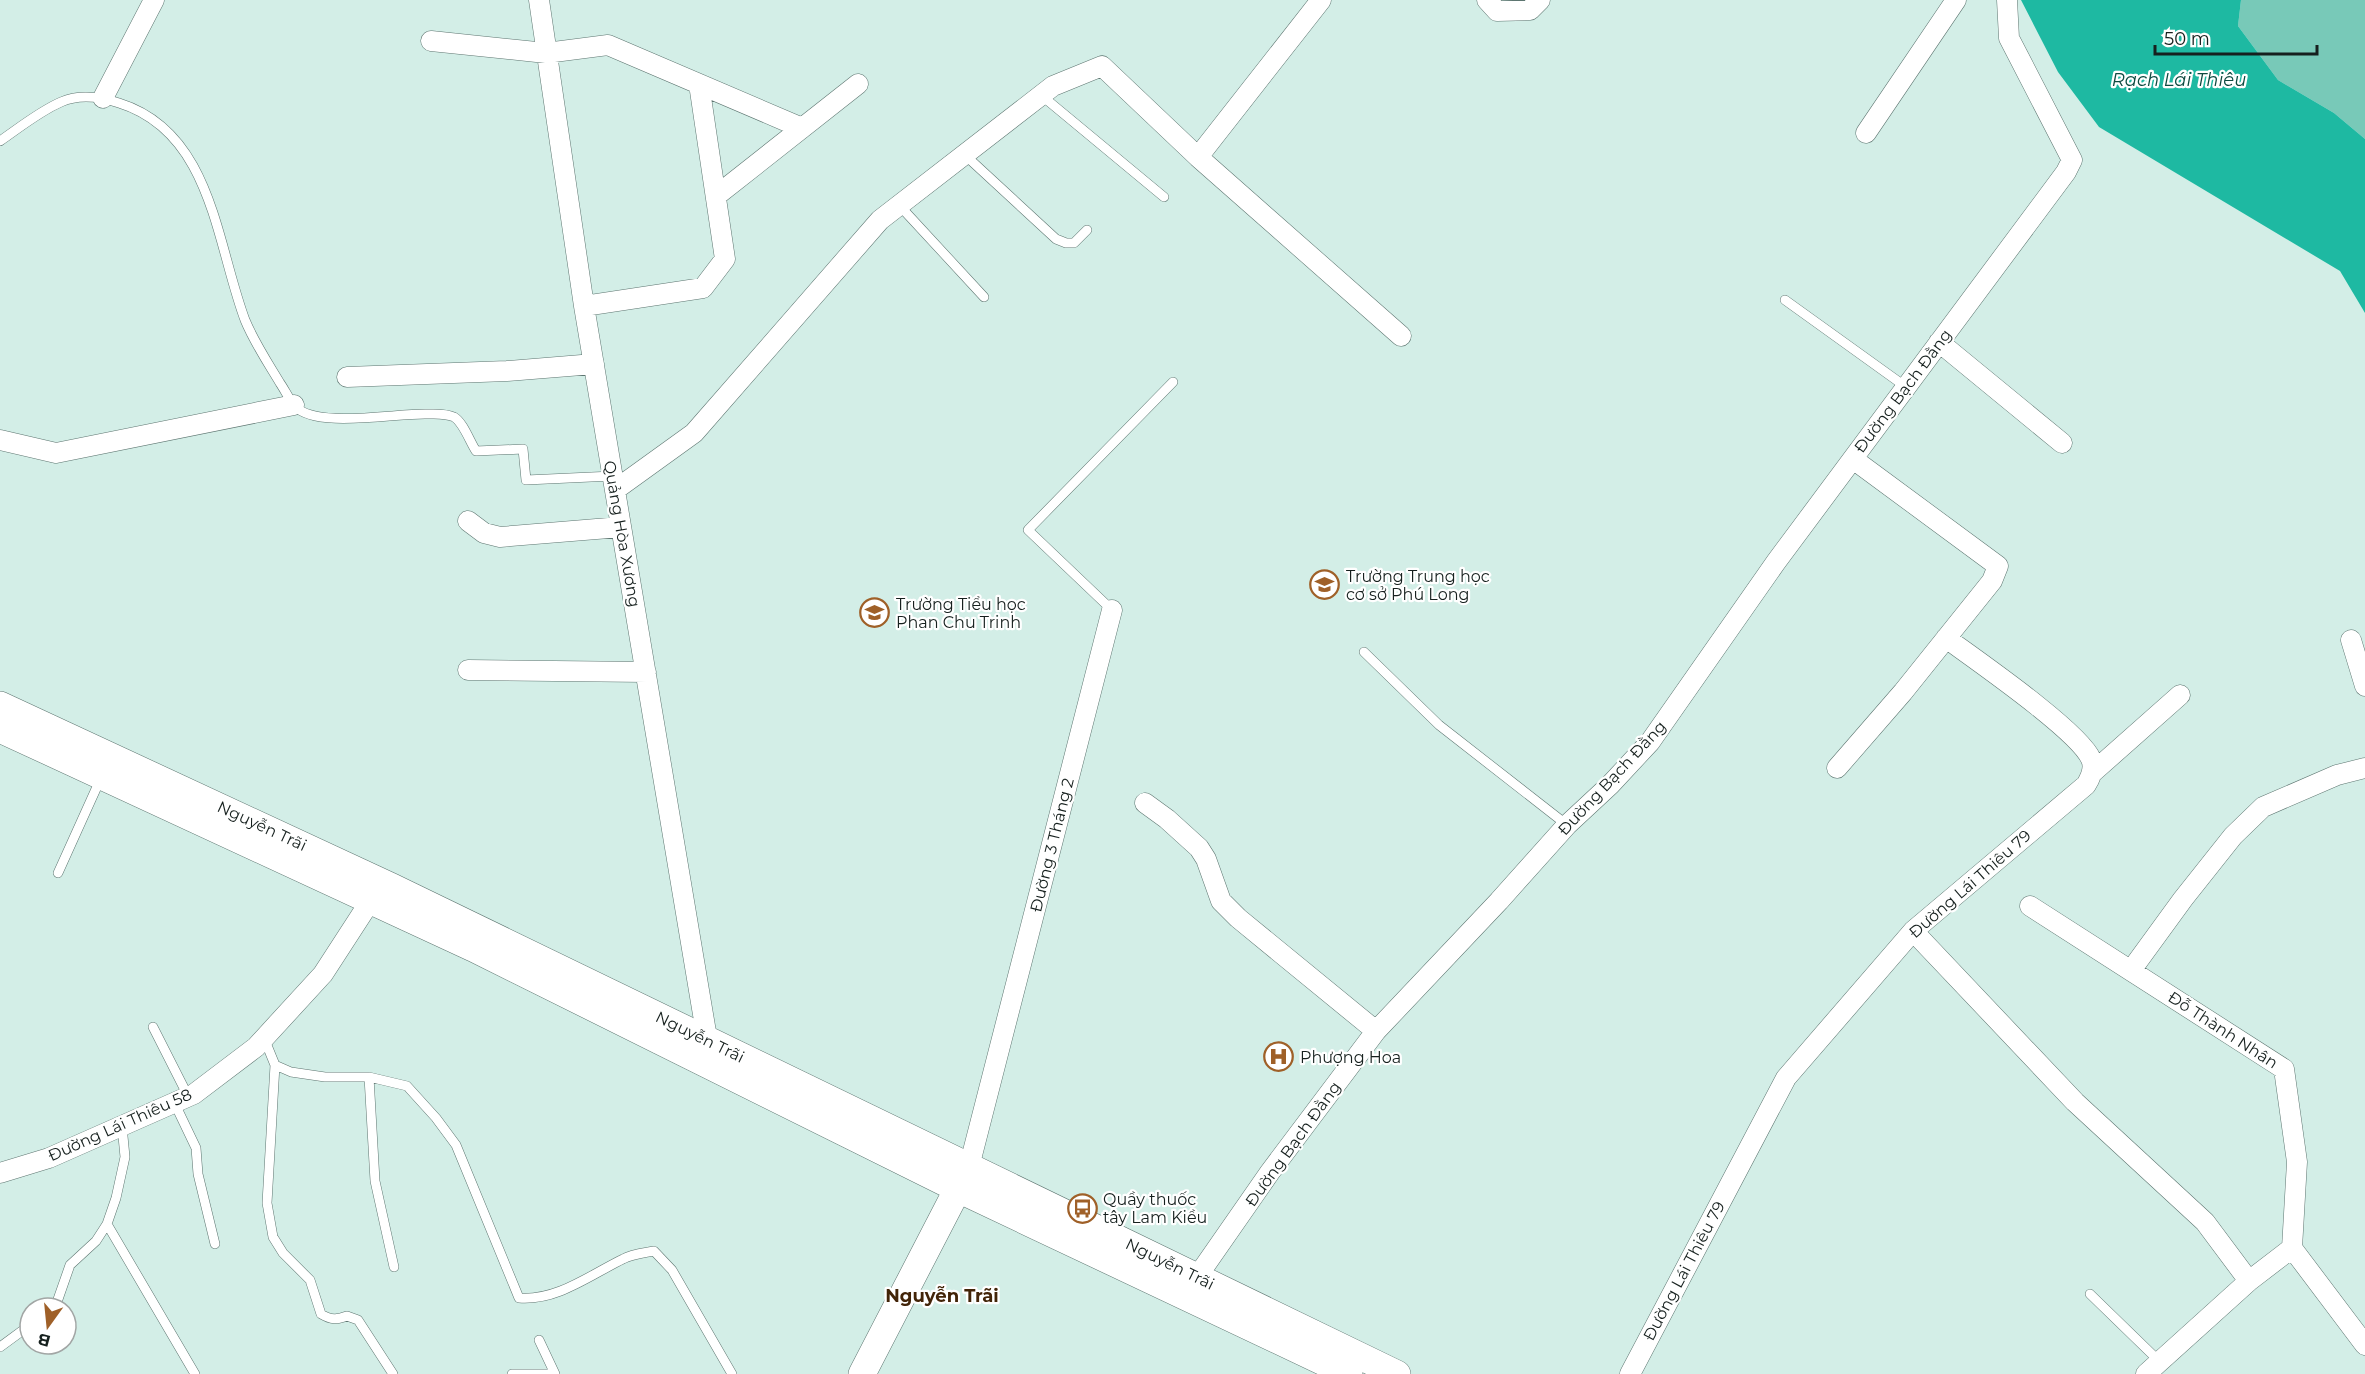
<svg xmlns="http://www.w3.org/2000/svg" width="2365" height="1374" font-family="Montserrat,sans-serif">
<rect width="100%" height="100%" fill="#d3eee7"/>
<path fill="#78c9b8" d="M2241,0h124v139l-31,-26 -56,-33 -40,-54z"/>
<path fill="#1eb9a2" d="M2021,0h220l-3,26 40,54 56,33 31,26v174l-25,-42 -241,-144 -41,-55z"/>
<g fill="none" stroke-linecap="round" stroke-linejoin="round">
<defs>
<path id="lane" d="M1041,95l123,102
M0,141c19,-13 40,-30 61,-39 18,-8 40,-5 58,1 93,29 97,140 126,217 9,22 23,43 35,63 5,7 9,17 15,23 20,23 101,7 132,8 9,0 18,-1 27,3 9,5 16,25 22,34l47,-2 3,31 87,-4
M965,155l91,84 10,4h8l13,-13
M899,205l85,92
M1785,300l121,87
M1112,610l-84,-80 145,-148
M1364,652l75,73 128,100
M58,873l42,-93
M153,1027l35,69
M264,1038l11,27 -8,138 6,34 10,16 27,27 11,34c10,6 16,6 26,2l11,4 35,54
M275,1065l16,7 34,5h44l38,9 29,32 20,27 63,153c38,3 71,-23 104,-39 9,-5 21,-6 31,-8l18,19 60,104
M369,1077l6,104 19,86
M174,1102l22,46 2,26 17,70
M107,1224l88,150
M2090,1294l69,67
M52,1308l4,-3 14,-40 26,-24 11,-17 9,-26 9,-41 -3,-31
M539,1340l16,34
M0,1347l30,-22
M512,1374h36"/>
<path id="street" d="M539,0l45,306 125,744
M1487,0l10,11 33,-1 10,-10
M431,41l115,12 62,-8 194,83
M103,98l51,-98
M1866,133l90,-133
M1198,157l123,-157
M716,196l142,-112
M584,306l119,-18 22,-29 -26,-175
M1939,342l123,101
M347,377l160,-6 87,-7
M0,440l56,13 238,-48
M615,490l79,-57 186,-213 173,-134 49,-20 96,91 203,179
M468,521l16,12 16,4 121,-10
M2351,640l14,46
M468,670l178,2
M1837,768l66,-76 89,-111 6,-15 -145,-107
M2092,773l88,-78
M1145,803l22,16 32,29 7,11 15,42 17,17 138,113
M2030,906l254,163 13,93 -5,86 -43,33 -103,93
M1913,931l162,171 130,120 44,59
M2132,969l51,-70 50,-63 30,-29 74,-32 28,-7
M969,1167l143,-557
M0,1173l49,-15 145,-64 62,-47 67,-73 48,-74
M2292,1248l73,97
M1197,1277l73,-105 106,-141 123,-130 68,-76 43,-40 40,-43 126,-180 290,-390 6,-12 -63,-122 -2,-38
M1630,1374l156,-296 127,-147 173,-146c5,-8 9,-17 5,-26 -12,-28 -115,-99 -145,-121"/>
<path id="secondary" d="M0,705l392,182 1005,487
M0,729l473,219 485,241 391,185
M862,1374l104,-201"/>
</defs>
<use href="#lane" stroke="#5d7570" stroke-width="10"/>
<use href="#street" stroke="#5d7570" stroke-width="21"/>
<use href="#secondary" stroke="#5d7570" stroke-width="28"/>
<use href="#lane" stroke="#fff" stroke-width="9"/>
<use href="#street" stroke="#fff" stroke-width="20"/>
<use href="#secondary" stroke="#fff" stroke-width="27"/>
</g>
<defs>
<symbol id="school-ring" viewBox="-11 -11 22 22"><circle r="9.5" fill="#fff" stroke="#9f6028" stroke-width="1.5"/><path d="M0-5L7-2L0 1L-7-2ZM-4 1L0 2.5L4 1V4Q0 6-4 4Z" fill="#9f6028"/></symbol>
<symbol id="hospital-ring" viewBox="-11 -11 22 22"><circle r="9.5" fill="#fff" stroke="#9f6028" stroke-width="1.5"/><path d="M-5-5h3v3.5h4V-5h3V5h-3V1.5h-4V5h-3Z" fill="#9f6028"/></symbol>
<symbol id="bus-ring" viewBox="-11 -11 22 22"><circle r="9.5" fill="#fff" stroke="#9f6028" stroke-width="1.5"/><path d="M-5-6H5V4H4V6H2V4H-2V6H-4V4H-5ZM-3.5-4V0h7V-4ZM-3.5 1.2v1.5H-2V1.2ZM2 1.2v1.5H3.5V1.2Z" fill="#9f6028"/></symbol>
</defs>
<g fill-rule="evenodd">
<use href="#school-ring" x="1308" y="568" width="33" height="33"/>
<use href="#school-ring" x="858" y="596" width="33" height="33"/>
<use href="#hospital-ring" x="1262" y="1040" width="33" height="33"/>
<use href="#bus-ring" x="1066" y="1192" width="33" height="33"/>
</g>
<g text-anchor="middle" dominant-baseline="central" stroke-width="4.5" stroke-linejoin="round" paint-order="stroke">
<g font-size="16" fill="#16201e" stroke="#fff">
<text transform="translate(1903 391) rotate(-53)">Đường Bạch Đằng</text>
<text transform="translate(622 534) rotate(80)">Quảng Hòa Xương</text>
<text transform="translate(1612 778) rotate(-47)">Đường Bạch Đằng</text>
<text transform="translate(262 826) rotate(25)">Nguyễn Trãi</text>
<text transform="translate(1052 845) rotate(-76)">Đường 3 Tháng 2</text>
<text transform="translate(1970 884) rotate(-41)">Đường Lái Thiêu 79</text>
<text transform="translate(2223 1030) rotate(33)">Đỗ Thành Nhân</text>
<text transform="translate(700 1037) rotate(26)">Nguyễn Trãi</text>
<text transform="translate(120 1125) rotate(-24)">Đường Lái Thiêu 58</text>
<text transform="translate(1293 1144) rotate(-54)">Đường Bạch Đằng</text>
<text transform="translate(1170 1264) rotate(26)">Nguyễn Trãi</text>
<text transform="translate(1684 1271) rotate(-62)">Đường Lái Thiêu 79</text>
</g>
<g font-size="16" fill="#16201e" stroke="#fff" text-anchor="start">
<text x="1346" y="576">Trường Trung học<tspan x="1346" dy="18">cơ sở Phú Long</tspan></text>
<text x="896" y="604">Trường Tiểu học<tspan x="896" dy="18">Phan Chu Trinh</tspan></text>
<text x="1300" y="1057">Phượng Hoa</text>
<text x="1103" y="1199">Quầy thuốc<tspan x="1103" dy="18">tây Lam Kiều</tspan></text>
</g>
<g font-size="18" font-style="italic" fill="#0d4a40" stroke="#fff">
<text x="2179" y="80">Rạch Lái Thiêu</text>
</g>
<g font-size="18" font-weight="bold" fill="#422408" stroke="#fff">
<text x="942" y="1296">Nguyễn Trãi</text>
</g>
</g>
<g transform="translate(48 1326) rotate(195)"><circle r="28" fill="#ffffff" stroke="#a2a6a5" stroke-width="1.5"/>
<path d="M0-4.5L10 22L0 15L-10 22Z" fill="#9f6028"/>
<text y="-9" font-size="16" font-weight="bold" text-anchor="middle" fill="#16201e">B</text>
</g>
<path d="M2155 45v9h162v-9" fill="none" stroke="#16201e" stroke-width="3"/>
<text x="2164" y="45" font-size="18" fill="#16201e" stroke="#ffffff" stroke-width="4.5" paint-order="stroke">50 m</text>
</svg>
